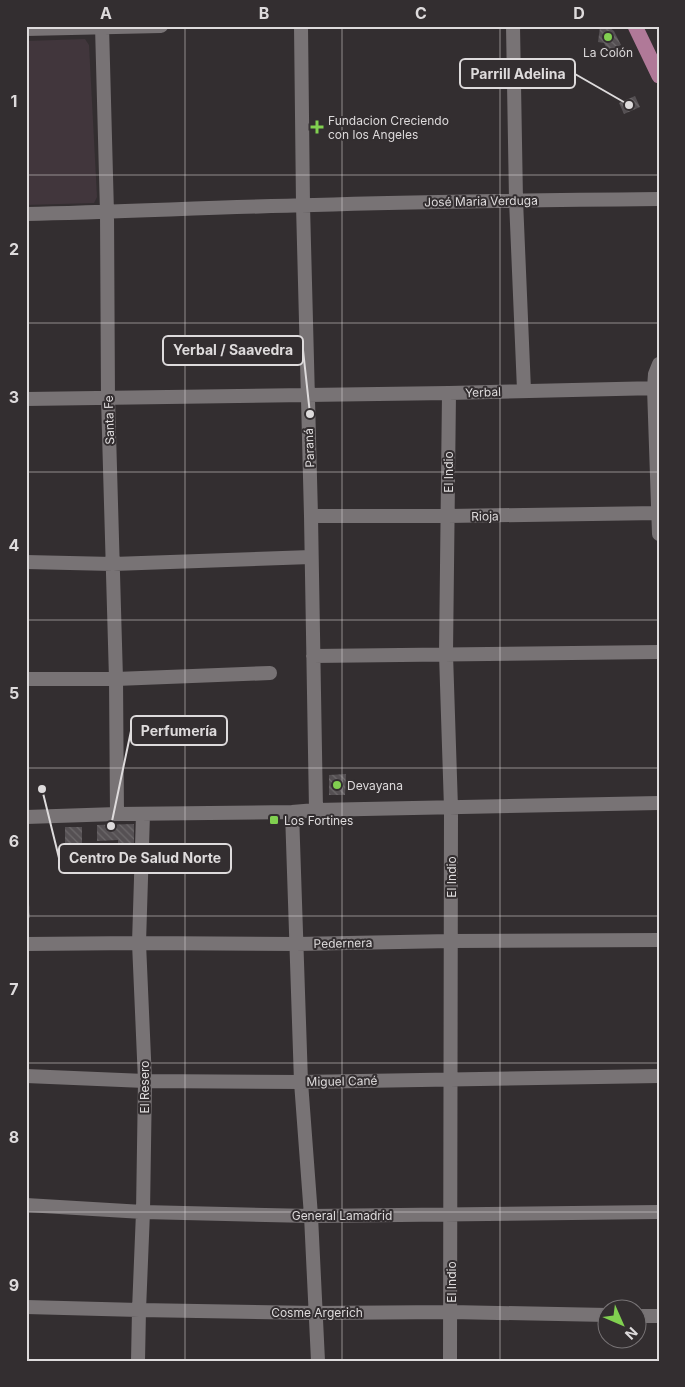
<svg xmlns="http://www.w3.org/2000/svg" width="685" height="1387" font-family="Inter,sans-serif">
<defs>
<pattern id="building-back-hatch" width="6" height="6" patternUnits="userSpaceOnUse" patternTransform="scale(1.25)"><rect width="6" height="6" fill="#555053"/><path d="M-1 5l2 2M0 0l6 6M5-1l2 2" fill="none" stroke="#6d696b"/></pattern>
</defs>
<rect width="100%" height="100%" fill="#332e30"/>
<path fill="#41363c" d="M85,39l4,6 8,152 -3,6 -68,2v-164z"/>
<path fill="url(#building-back-hatch)" d="M600,27l10,1 4,3 7,14 -13,6 -4,-8 -6,-1z
M635,96l5,11 -16,7 -5,-11z
M346,774l-1,21h-16v-20z
M134,824v25h-16v-9l-21,1v-16z
M65,827h17v23h-17z
M26,903h3l1,15h-4z"/>
<g fill="none" stroke-linecap="round" stroke-linejoin="round">
<path stroke="#787375" stroke-width="14" d="M102,26l5,187 1,185 8,281 1,135
M301,26l2,179 8,311 5,294
M513,26l3,174 8,190
M26,29l135,-3
M26,214c96,-2 192,-7 288,-9 115,-4 230,-5 345,-6
M659,364l-4,10 -1,14 5,146
M449,393l-3,261 5,154 -1,553
M26,399l423,-6 210,-5
M311,516h137l211,-3
M26,562l87,2 198,-7
M313,656l346,-4
M26,679h90l154,-6
M292,812l9,270 10,134 7,145
M26,817l91,-3 175,-2 24,-2 343,-7
M26,944l113,-1 157,1 155,-3 208,-1
M26,1076l119,5 156,1 358,-6
M26,1205l117,7 168,4 348,-4
M26,1307l113,3 177,3 135,-1 157,3
M638,1316h21
M138,1361l1,-51 4,-98 2,-131 -6,-138 4,-129"/>
<path stroke="#b07998" stroke-width="15" d="M635,26l24,50"/>
</g>
<path fill="none" stroke="#dedbdc" stroke-width="1" stroke-opacity="0.55" d="M185,26v1335M342,26v1335M500,26v1335M26,175h633M26,323h633M26,472h633M26,620h633M26,768h633M26,916h633M26,1063h633M26,1212h633"/>
<g fill="#81d050" stroke="#332e30" stroke-width="2">
<circle cx="608" cy="37" r="5"/>
<path d="M314.5 119.5h5v5h5v5h-5v5h-5v-5h-5v-5h5z"/>
<circle cx="337" cy="785" r="5"/>
<rect x="269" y="815" width="10" height="10" rx="2.5"/>
</g>
<g text-anchor="middle" dominant-baseline="central" stroke-width="4" stroke-linejoin="round" paint-order="stroke">
<g font-size="12" fill="#dedbdc" stroke="#332e30" text-anchor="start">
<text x="608" y="52" text-anchor="middle">La Colón</text>
<text x="328" y="120">Fundacion Creciendo<tspan x="328" dy="14">con los Angeles</tspan></text>
<text x="347" y="785">Devayana</text>
<text x="284" y="820">Los Fortines</text>
</g>
<g font-size="12" fill="#dedbdc" stroke="#332e30">
<text transform="translate(481 201) rotate(-1)">José Maria Verduga</text>
<text transform="translate(483 392) rotate(-2)">Yerbal</text>
<text transform="translate(109 420) rotate(-92)">Santa Fe</text>
<text transform="translate(309 448) rotate(-92)">Paraná</text>
<text transform="translate(448 472) rotate(-90)">El Indio</text>
<text transform="translate(485 516) rotate(-1)">Rioja</text>
<text transform="translate(451 877) rotate(-90)">El Indio</text>
<text transform="translate(343 943) rotate(-1)">Pedernera</text>
<text transform="translate(342 1081) rotate(-1)">Miguel Cané</text>
<text transform="translate(144 1087) rotate(-90)">El Resero</text>
<text x="342" y="1215">General Lamadrid</text>
<text transform="translate(451 1282) rotate(-90)">El Indio</text>
<text x="317" y="1312">Cosme Argerich</text>
</g>
</g>
<path fill="none" stroke="#dedbdc" stroke-width="2" d="M629 105L575 74M310 414L303 350M111 826L131 731M42 789L59 858"/>
<g fill="#dedbdc" stroke="#332e30" stroke-width="2">
<circle cx="629" cy="105" r="5"/>
<circle cx="310" cy="414" r="5"/>
<circle cx="111" cy="826" r="5"/>
<circle cx="42" cy="789" r="5"/>
</g>
<g fill="#332e30" stroke="#dedbdc" stroke-width="2">
<rect x="460" y="59" width="115" height="29" rx="5"/>
<rect x="163" y="336" width="140" height="29" rx="5"/>
<rect x="131" y="716" width="96" height="29" rx="5"/>
<rect x="59" y="844" width="172" height="29" rx="5"/>
</g>
<g font-size="14" text-anchor="middle" font-weight="bold" fill="#dedbdc">
<text x="518" y="79">Parrill Adelina</text>
<text x="233" y="355">Yerbal / Saavedra</text>
<text x="179" y="736">Perfumería</text>
<text x="145" y="863">Centro De Salud Norte</text>
</g>
<rect width="685" height="1387" fill="none" stroke="#332e30" stroke-width="55"/>
<g transform="translate(622 1324) rotate(135)"><circle r="24" fill="#332e30" stroke="#777375"/>
<path d="M0-4L9 19L0 12L-9 19Z" fill="#81d050"/>
<text y="-8" font-size="14" font-weight="bold" text-anchor="middle" fill="#dedbdc">N</text>
</g>
<rect x="28" y="28" width="630" height="1332" fill="none" stroke="#dedbdc" stroke-width="2"/>
<g font-size="16" text-anchor="middle" font-weight="bold" fill="#dedbdc">
<text x="106" y="19">A</text>
<text x="264" y="19">B</text>
<text x="421" y="19">C</text>
<text x="579" y="19">D</text>
<text x="14" y="107">1</text>
<text x="14" y="255">2</text>
<text x="14" y="403">3</text>
<text x="14" y="551">4</text>
<text x="14" y="699">5</text>
<text x="14" y="847">6</text>
<text x="14" y="995">7</text>
<text x="14" y="1143">8</text>
<text x="14" y="1291">9</text>
</g>
</svg>
